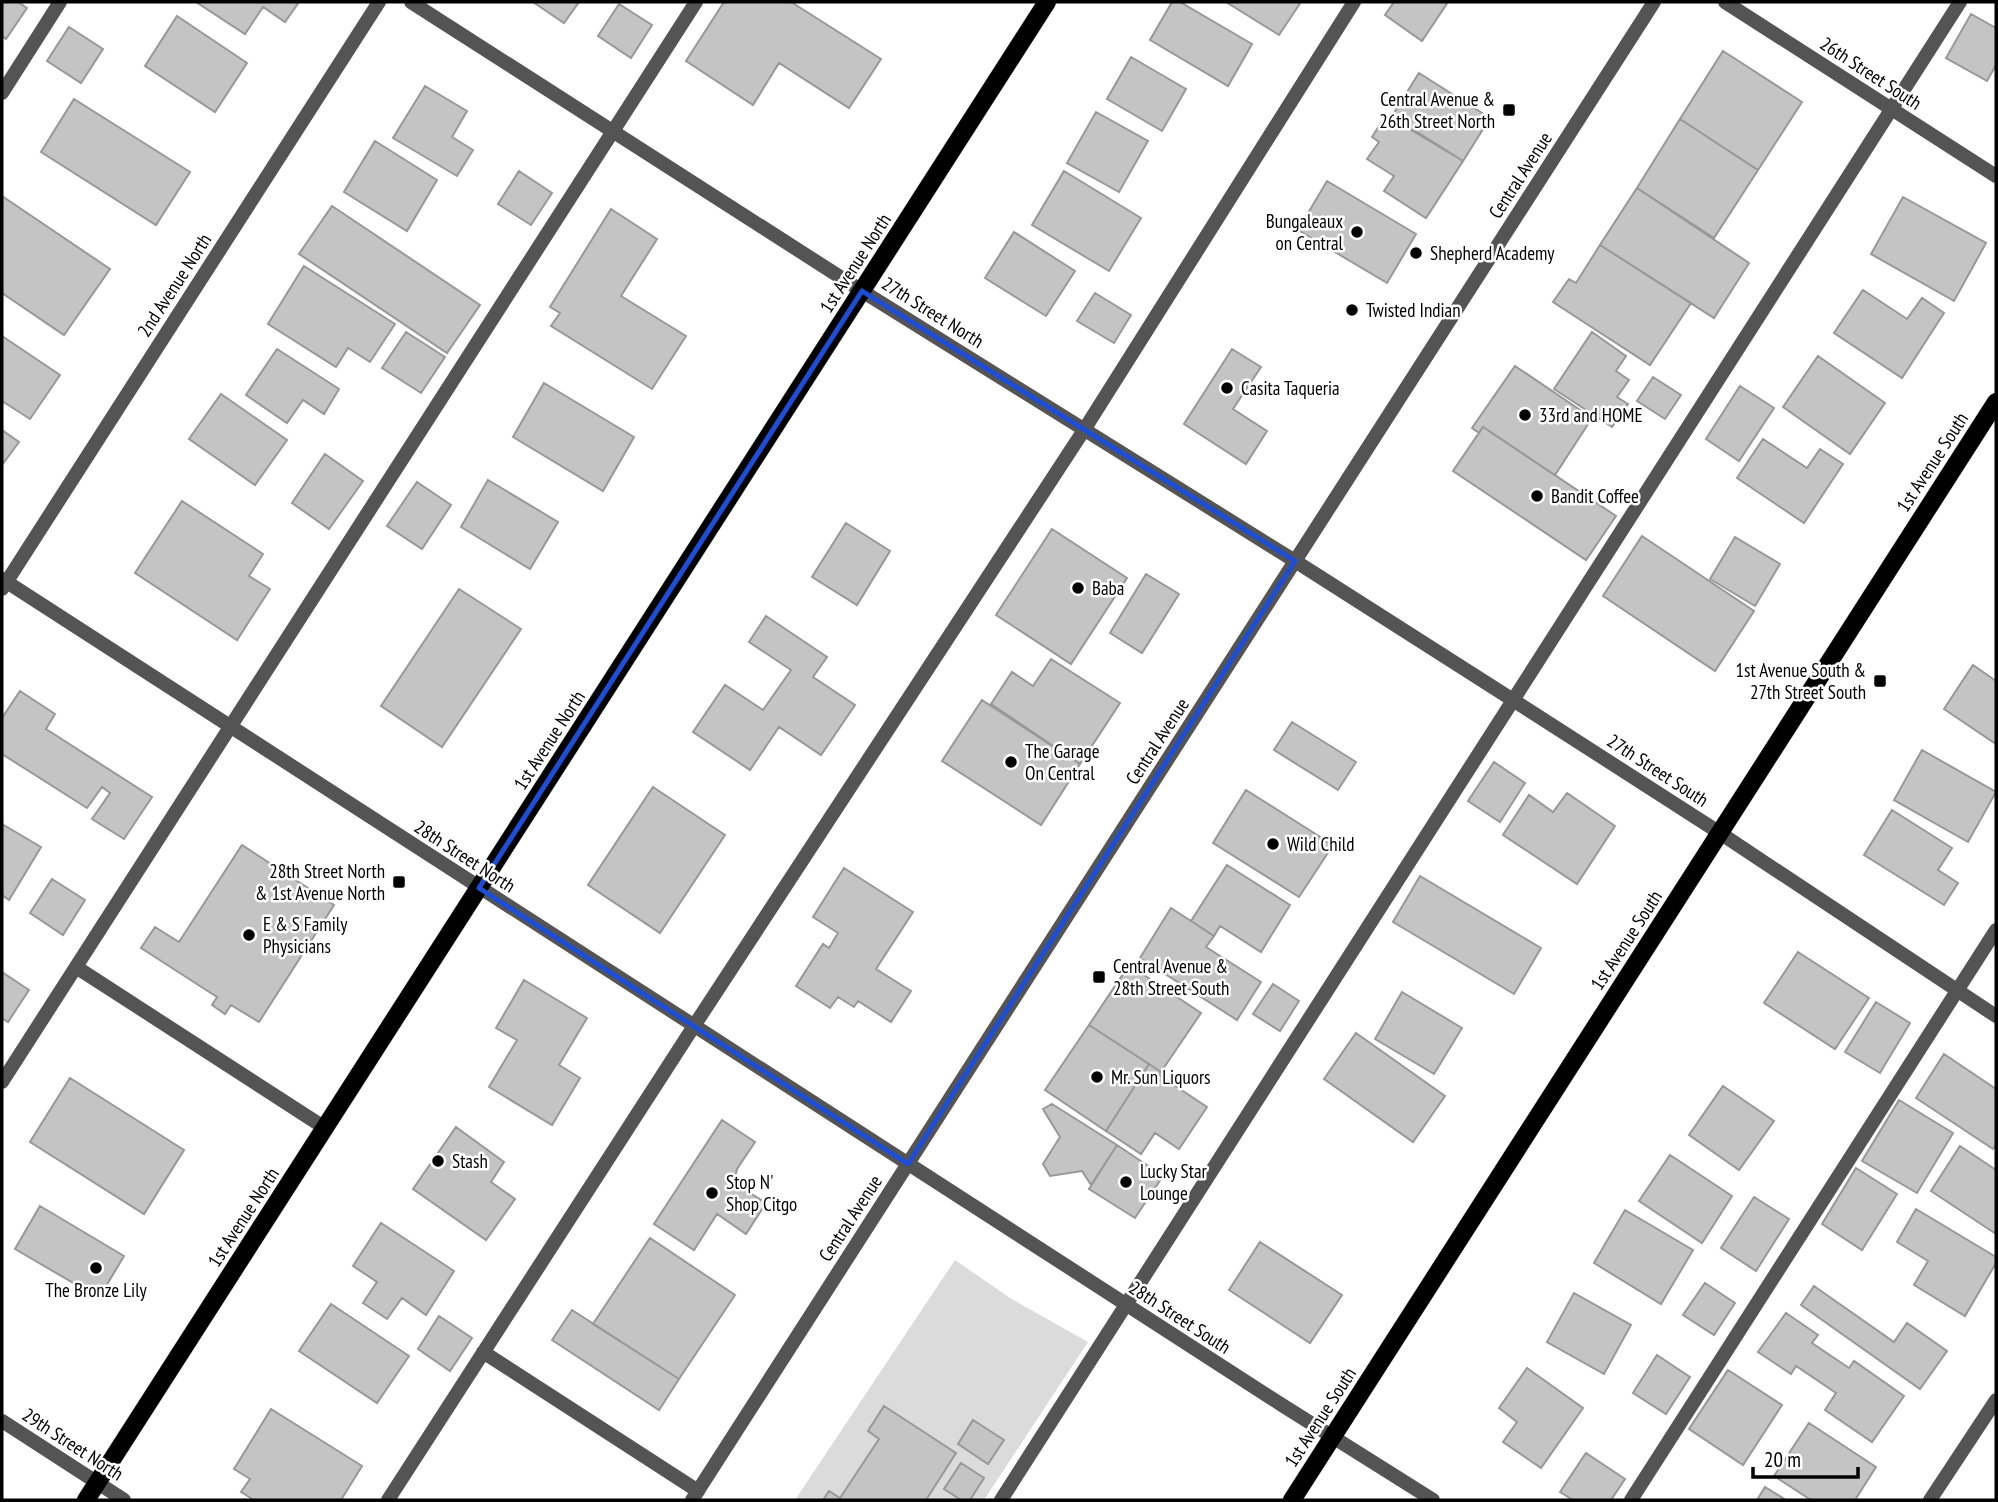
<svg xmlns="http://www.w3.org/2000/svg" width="1998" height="1502" font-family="'PT Sans Narrow',sans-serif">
<rect width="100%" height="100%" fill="#fff"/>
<path fill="#dbdbdb" d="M955,1260l55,38 78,44 -104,158h-189z"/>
<path fill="#c4c4c4" stroke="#989898" stroke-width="2" d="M2,2h16l9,6 -21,31 -4,-3z
M196,2h103l-14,20 -22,-15 -18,27z
M533,2h46l-15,21z
M724,2h67l90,57 -32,49 -70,-45 -26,42 -67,-44z
M1172,2h8l72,42 -24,42 -78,-46z
M1226,2h75l-22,33z
M1394,2h54l-26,39 -37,-26z
M619,4l33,21 -21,33 -33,-22z
M1971,14l25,14v37l-9,16 -41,-23z
M177,16l70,47 -32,49 -70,-46z
M69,27l34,22 -22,34 -34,-22z
M1723,51l79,51 -44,68 -78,-51z
M1131,57l55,32 -24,42 -55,-32z
M1419,73l71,45 -27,43 -71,-45z
M425,86l42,25 -15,26 21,13 -16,26 -64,-38z
M74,99l116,73 -34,53 -115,-73z
M1096,112l52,29 -29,51 -52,-29z
M1386,115l77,46 -37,57 -42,-27 10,-15 -27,-17 12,-17 -7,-5z
M1680,119l78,51 -44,68 -77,-50z
M375,141l62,39 -30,51 -63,-39z
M519,171l33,22 -21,32 -33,-21z
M1064,171l77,47 -32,53 -77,-46z
M1327,181l89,53 -29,49 -89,-53z
M1637,188l112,75 -35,55 -114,-73z
M2,196l108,73 -46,66 -62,-42z
M1903,197l83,46 -32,58 -83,-47z
M332,206l148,99 -33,48 -148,-99z
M611,209l46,30 -36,57 65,40 -34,53 -101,-63 9,-13 -10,-6z
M1014,232l61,39 -29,45 -61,-38z
M1600,245l91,58 -41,62 -97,-63 16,-23 7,4z
M304,266l91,58 -25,38 -22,-14 -12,19 -68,-43z
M1863,290l44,29 15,-21 22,15 -42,65 -68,-45z
M1095,293l36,22 -17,28 -37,-22z
M406,332l39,25 -24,36 -39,-25z
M1592,332l34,24 -10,15 13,9 -12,17 11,7 -16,23 -58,-38z
M2,336l58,39 -30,44 -28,-18z
M277,349l62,40 -15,25 -21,-14 -16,23 -41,-28z
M1232,349l29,18 -28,42 34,22 -21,33 -62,-40z
M1818,356l67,47 -35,51 -67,-47z
M1515,366l77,52 -37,57 -72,-48 -4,6 -7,-5z
M1653,377l28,18 -16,24 -28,-18z
M544,383l90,54 -31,54 -90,-54z
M1740,386l34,22 -35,53 -33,-22z
M221,394l66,46 -32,45 -66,-46z
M1483,427l133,89 -30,44 -133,-89z
M2,430l17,12 -17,23z
M1763,439l44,29 13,-19 23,15 -39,59 -67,-45z
M325,454l38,27 -34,48 -37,-26z
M488,480l70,42 -28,47 -69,-42z
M417,482l34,23 -29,44 -35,-23z
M182,501l81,53 -14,22 21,13 -33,51 -102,-67z
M846,523l44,28 -33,54 -45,-28z
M1052,529l75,49 -56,86 -75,-49z
M1642,536l112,75 -39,60 -112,-75z
M1735,537l45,27 -25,42 -45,-27z
M1146,574l33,20 -37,59 -32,-20z
M459,589l62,40 -79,118 -61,-41z
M766,616l61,41 -14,20 42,28 -34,50 -42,-28 -29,43 -57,-38 32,-47 38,25 28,-40 -42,-28z
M1051,659l69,44 -40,61 -89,-60 21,-32 21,14z
M1973,665l23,16v63l-52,-35z
M20,691l35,23 -9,15 106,68 -28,42 -32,-20 18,-26 -8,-6 -15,21 -85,-54v-36z
M982,700l98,64 -39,61 -99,-64z
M1292,722l64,40 -18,28 -64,-40z
M1922,750l74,42 -28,50 -74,-42z
M1494,762l31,21 -25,39 -32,-21z
M653,787l72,48 -65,98 -72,-48z
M1246,790l87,55 -34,52 -86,-54z
M1567,793l48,33 -38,58 -74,-49 26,-40 24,17z
M1892,810l60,38 -14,22 20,13 -14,22 -80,-50z
M2,824l39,23 -32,53 -7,-5z
M242,845l92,60 -75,117 -28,-17 -6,9 -13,-9 5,-8 -76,-49 14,-21 24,15z
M1227,865l63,40 -29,47 -41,-26 -6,10 -23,-15z
M844,868l69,44 -37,57 35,22 -20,31 -33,-21 -4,6 -16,-10 -8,11 -34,-22 27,-42 6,4 9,-15 -25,-16z
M1420,876l121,72 -27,46 -121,-72z
M52,879l33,21 -22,35 -33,-22z
M1171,908l43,28 -8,11 55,35 -24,38 -97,-62z
M1798,952l71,46 -34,51 -71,-46z
M1129,965l72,48 -40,59 -72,-47z
M2,972l27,18 -21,32 -6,-4z
M524,980l63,38 -28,47 21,13 -28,47 -63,-38 28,-47 -21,-12z
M1273,984l26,17 -19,30 -27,-17z
M1402,992l60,36 -28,46 -59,-35z
M1876,1002l34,21 -30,50 -35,-21z
M1089,1025l60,39 -43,67 -61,-41z
M1356,1033l89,63 -32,46 -89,-63z
M1944,1054l52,35v56l-3,4 -77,-51z
M1149,1064l12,8 -2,3 48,32 -28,42 -24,-16 -14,21 -35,-23z
M70,1078l114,72 -40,64 -114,-72z
M1723,1086l51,35 -35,49 -50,-35z
M1899,1100l54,33 -36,60 -55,-32z
M1052,1104l65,41 -26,40 -9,-14 -32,5 -7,-12 17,-27 -17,-28z
M722,1120l33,22 -18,27 -3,14 32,20 -20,31 -29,-20 -23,36 -40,-26z
M456,1127l48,35 -13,20 24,17 -29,41 -73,-51z
M1117,1145l46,31 -28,42 -46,-29z
M1960,1146l36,24v64l-65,-43z
M1670,1155l62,41 -30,47 -63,-42z
M1856,1168l41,26 -35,56 -40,-26z
M1754,1197l35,22 -33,52 -35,-23z
M40,1206l84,50 -25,42 -84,-49z
M1916,1209l80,48v6l-31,53 -51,-31 14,-24 -31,-19z
M1625,1210l68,40 -32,54 -67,-41z
M381,1223l73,48 -28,44 -24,-17 -15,21 -24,-16 14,-21 -24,-16z
M650,1238l85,57 -56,84 -86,-55z
M1260,1242l82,53 -32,48 -81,-53z
M1705,1283l30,20 -21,32 -31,-20z
M1814,1286l80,56 13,-19 40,28 -27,38 -119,-84z
M1574,1293l57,32 -27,49 -57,-32z
M331,1304l78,52 -32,47 -78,-52z
M572,1310l107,69 -20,31 -107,-70z
M1786,1313l32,22 -6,8 37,25 5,-7 50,35 -32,46 -47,-32 11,-17 -40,-27 -5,8 -33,-22z
M439,1316l33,22 -22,33 -32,-22z
M1657,1355l33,22 -24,37 -33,-21z
M1527,1368l56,40 -42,60 -38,-26 14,-20 -18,-14z
M1728,1370l54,35 -39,60 -54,-36z
M884,1406l72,47 -30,47h-103l6,-9 11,7 39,-59 -11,-8z
M271,1409l91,57 -21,34h-87l-13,-8 9,-13 -16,-10z
M973,1420l31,20 -16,24 -30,-20z
M1809,1423l67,44 -21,33h-44l-37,-24z
M1586,1453l39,26 -14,21h-38l-13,-8z
M961,1463l23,15 -14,22h-9l-17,-11z
M1765,1487l21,13h-29z"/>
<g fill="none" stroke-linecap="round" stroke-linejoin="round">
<defs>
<path id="primary" d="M86,1500l961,-1498
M1292,1500l704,-1098"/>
</defs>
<use href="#primary" stroke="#dbdbdb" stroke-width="19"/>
<path stroke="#545454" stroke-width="14" d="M2,93l58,-91
M76,967l249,161
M2,1082l694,-1080
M483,1352l215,139
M388,1500l306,-474 390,-596 270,-428
M1001,1500l959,-1498
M1631,1500l365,-570"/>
<path stroke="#545454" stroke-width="14" d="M411,2l451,289 433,270 218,139 207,133 276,183
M1725,2l271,174
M2,589l377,-587
M2,1421l122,79
M1930,1500l66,-100"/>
<path stroke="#545454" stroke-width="14" d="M2,579l1280,826 151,95
M692,1500l962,-1498"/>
<use href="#primary" stroke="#000" stroke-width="18"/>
</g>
<path fill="none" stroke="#1d4ed8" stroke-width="5" stroke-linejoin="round" d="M862,291l433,270 -387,603 -429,-276z"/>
<g fill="#000" stroke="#fff" stroke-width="2.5">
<rect x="1502" y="103" width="14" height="14" rx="3.5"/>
<circle cx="1357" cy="232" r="7"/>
<circle cx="1416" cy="253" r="7"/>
<circle cx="1352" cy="310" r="7"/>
<circle cx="1227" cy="388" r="7"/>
<circle cx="1525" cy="415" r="7"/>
<circle cx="1537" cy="496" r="7"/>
<circle cx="1078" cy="588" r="7"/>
<rect x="1873" y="674" width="14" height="14" rx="3.5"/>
<circle cx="1011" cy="762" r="7"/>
<circle cx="1273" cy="844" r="7"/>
<rect x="392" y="875" width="14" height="14" rx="3.5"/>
<circle cx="249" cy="935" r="7"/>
<rect x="1092" y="970" width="14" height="14" rx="3.5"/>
<circle cx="1097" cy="1077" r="7"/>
<circle cx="438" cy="1161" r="7"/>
<circle cx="1126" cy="1182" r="7"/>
<circle cx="712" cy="1193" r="7"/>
<circle cx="96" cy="1268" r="7"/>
</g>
<g text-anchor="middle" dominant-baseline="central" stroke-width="5" stroke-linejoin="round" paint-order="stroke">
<g font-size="19" fill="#000" stroke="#fff">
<text transform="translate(1871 73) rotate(33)">26th Street South</text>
<text transform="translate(1520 175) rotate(-57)">Central Avenue</text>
<text transform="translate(855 263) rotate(-57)">1st Avenue North</text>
<text transform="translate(174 285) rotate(-57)">2nd Avenue North</text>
<text transform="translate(933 312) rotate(32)">27th Street North</text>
<text transform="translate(1932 462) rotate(-57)">1st Avenue South</text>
<text transform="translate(549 740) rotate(-57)">1st Avenue North</text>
<text transform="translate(1157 741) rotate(-57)">Central Avenue</text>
<text transform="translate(1658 770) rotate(33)">27th Street South</text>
<text transform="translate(465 856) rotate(33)">28th Street North</text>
<text transform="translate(1626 940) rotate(-57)">1st Avenue South</text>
<text transform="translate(243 1217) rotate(-57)">1st Avenue North</text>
<text transform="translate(850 1218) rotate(-57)">Central Avenue</text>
<text transform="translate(1180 1317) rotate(33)">28th Street South</text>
<text transform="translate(1320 1417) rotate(-57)">1st Avenue South</text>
<text transform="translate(73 1444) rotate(33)">29th Street North</text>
</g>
<g font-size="19" fill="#000" stroke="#fff" text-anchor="start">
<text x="1495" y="99" text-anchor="end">Central Avenue &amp;<tspan x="1495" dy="22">26th Street North</tspan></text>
<text x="1343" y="221" text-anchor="end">Bungaleaux<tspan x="1343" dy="22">on Central</tspan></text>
<text x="1430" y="253">Shepherd Academy</text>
<text x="1366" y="310">Twisted Indian</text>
<text x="1241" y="388">Casita Taqueria</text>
<text x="1539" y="415">33rd and HOME</text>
<text x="1551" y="496">Bandit Coffee</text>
<text x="1092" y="588">Baba</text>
<text x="1866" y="670" text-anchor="end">1st Avenue South &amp;<tspan x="1866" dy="22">27th Street South</tspan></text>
<text x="1025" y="751">The Garage<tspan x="1025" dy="22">On Central</tspan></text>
<text x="1287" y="844">Wild Child</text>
<text x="385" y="871" text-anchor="end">28th Street North<tspan x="385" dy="22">&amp; 1st Avenue North</tspan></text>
<text x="263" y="924">E &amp; S Family<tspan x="263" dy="22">Physicians</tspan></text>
<text x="1113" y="966">Central Avenue &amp;<tspan x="1113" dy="22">28th Street South</tspan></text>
<text x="1111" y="1077">Mr. Sun Liquors</text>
<text x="452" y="1161">Stash</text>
<text x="1140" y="1171">Lucky Star<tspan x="1140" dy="22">Lounge</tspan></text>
<text x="726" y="1182">Stop N'<tspan x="726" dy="22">Shop Citgo</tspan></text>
<text x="96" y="1290" text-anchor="middle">The Bronze Lily</text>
</g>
</g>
<rect width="1998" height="1502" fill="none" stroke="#000000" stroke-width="7"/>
<path d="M1753 1467v10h105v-10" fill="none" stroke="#000000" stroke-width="3.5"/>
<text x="1764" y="1467" font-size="21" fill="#000000" stroke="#ffffff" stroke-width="5" paint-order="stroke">20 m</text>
</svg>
